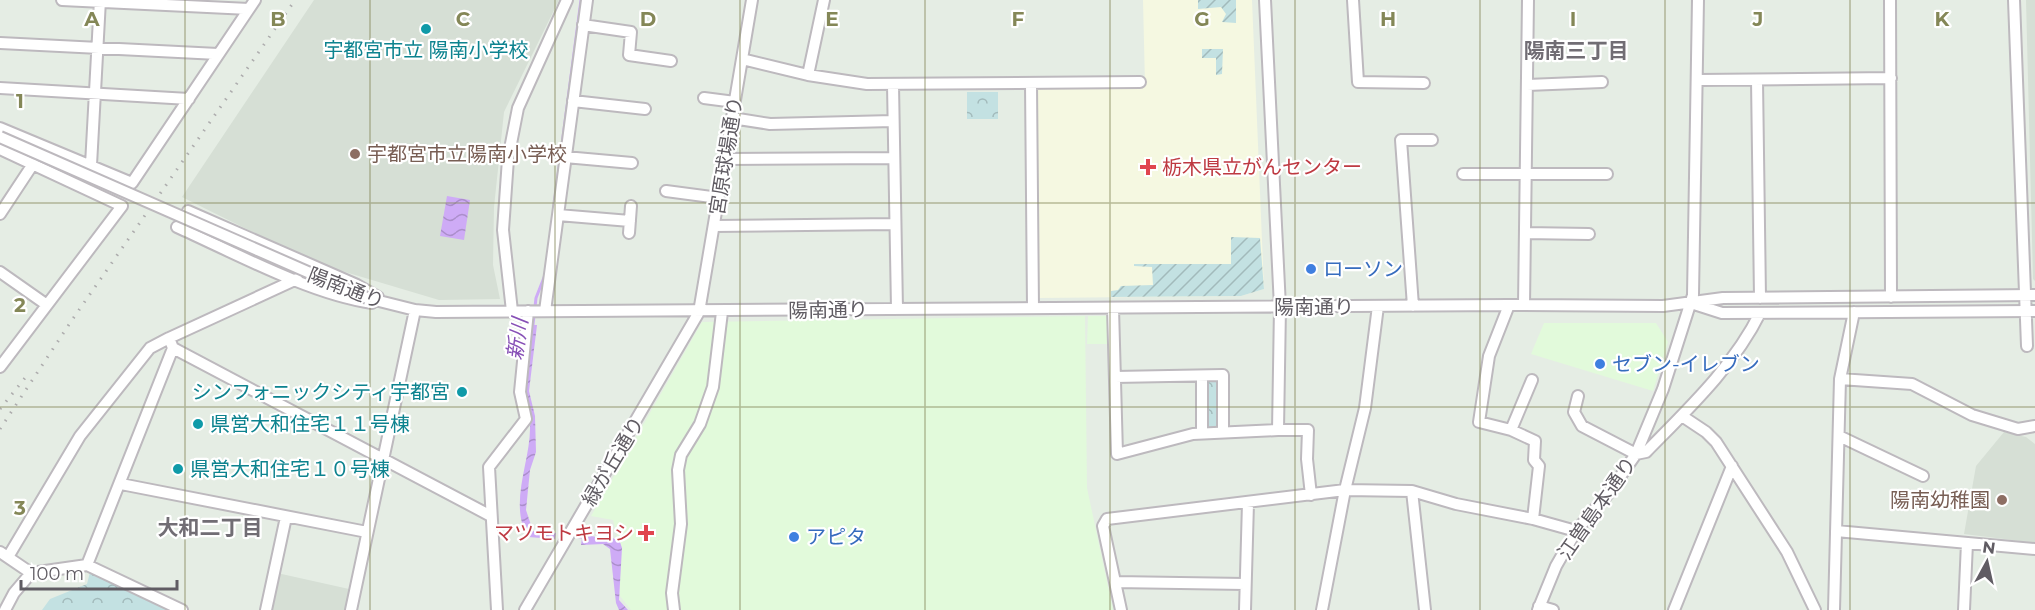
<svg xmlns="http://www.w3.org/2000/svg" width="2035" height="610" font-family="Montserrat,'Noto Sans JP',sans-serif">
<defs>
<pattern id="forest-crowns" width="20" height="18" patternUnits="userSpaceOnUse" patternTransform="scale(1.5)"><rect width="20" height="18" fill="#c3e1e2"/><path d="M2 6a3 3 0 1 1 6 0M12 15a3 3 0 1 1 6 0" fill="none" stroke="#a2babb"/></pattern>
<pattern id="garden-furrows" width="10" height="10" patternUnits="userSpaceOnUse" patternTransform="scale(1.5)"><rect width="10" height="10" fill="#c3e1e2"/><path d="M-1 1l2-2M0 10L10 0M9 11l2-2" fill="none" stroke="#a2babb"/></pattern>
<pattern id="water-waves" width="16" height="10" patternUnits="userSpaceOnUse" patternTransform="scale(1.5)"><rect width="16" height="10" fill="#ceabf6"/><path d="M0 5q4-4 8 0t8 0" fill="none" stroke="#ab8ecb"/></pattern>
</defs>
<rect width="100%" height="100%" fill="#e5ede4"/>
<path fill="#e2fadb" d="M1085,316l2,172 26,122h-482l-11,-14 -1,-52 -6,-24 -22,-4 111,-194z
M1088,316h19l2,28h-22z
M1544,323h112l12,19 -15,49 -122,-37z"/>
<path fill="#d6dfd5" d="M314,0h245l-55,112 -10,95 -1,58 7,34 -61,1 -124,-37 -133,-66z
M2026,0h9v281l-2,-2z
M2004,432l22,5 9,7v99l-71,-9 12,-68z
M277,573l72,16 -4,21h-76z"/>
<path fill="#f5f8e1" d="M1143,0h109l12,289 -23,7 -203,2 -1,-211 108,-2z"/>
<path fill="url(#forest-crowns)" d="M967,92h31v27h-31z
M1207,377l12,3 -2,49h-10z
M90,572l80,38h-128l8,-11 37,-15z"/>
<path fill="url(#garden-furrows)" d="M1198,0h38v23l-14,-1 4,-8 -5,-7 -23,2z
M1202,49h21l-1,25 -6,1v-17h-14z
M1231,237l29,1 4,51 -23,7 -130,1v-6l7,-1 3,-4 32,-1 -1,-18 -18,-1v-2h97z"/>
<path fill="url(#water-waves)" d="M447,196l23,4 -6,40 -24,-4z
M533,325h4l-8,66 6,25 1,36 -6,18 -4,40 7,21 23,2 -1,6 -27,-2c-20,-33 3,-76 2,-111l2,-2 -7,-35z
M611,537l9,5 2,6 -3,52 9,10h-9l-3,-7 -6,-54 -7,-5 -22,1 1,-7z"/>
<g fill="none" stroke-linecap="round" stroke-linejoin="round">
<path stroke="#ceabf6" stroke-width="3" d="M554,206l27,-206
M530,351l6,-53 9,-23
M531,411l1,17
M571,536l23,2"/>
<defs>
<path id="minor" d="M62,0l187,9
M1353,0l5,82 66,1
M1890,0l1,297
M2014,0l13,346
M583,25l48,7 -2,23 42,6
M0,43l218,11
M742,59l66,16 59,9 273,-2
M808,75l16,-75
M1698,80l193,-2
M1757,80l3,218
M1031,84l2,224
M893,85l4,224
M1527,85l75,-3
M0,88l189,11
M704,98l31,4
M573,101l72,8
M732,118l38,6 123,-3
M0,128l132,55 123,-183
M0,149l122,57 -122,161
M565,157l67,6
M725,159l168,-1
M91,165l9,-165
M1463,174h144
M666,191l53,7
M188,211l169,74 21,12
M0,214l33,-50
M558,215l72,6
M714,226l180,-2
M177,227c58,26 133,67 195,76
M629,233l2,-27
M1525,233l64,1
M0,272l47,33
M367,298l48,12 21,2 1073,-7 154,1 60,-8 312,-3
M1694,304l28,9 313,-2
M1509,305l-20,51 -10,66 32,8 24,11 -1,19 5,6 -6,53
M1524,305l4,-305
M1413,306l-12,-166h31
M1113,308l4,146 76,-20 85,-4 2,-123 -15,-307
M512,311l-9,-81 5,-71 10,-51 49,-108
M545,311l42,-311
M173,348l318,168
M1115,377l108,-2v57
M1840,379l72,5 60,31 46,14 17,-3
M1578,396l-4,16 8,14 54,28 10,-2c41,-42 88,-86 114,-139
M1682,416l24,16 10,10 71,110 28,58
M1278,430h30l-1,29 4,36
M1511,430l21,-50
M1202,433v-57
M1839,436l84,40
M121,484l246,48
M1412,491l13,119
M1836,531l199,18
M0,552l31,21
M8,557l72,-121 70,-88 19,-10
M87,565l86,-217 -4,-10 128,-59
M1115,582l130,2
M1539,606l14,4
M5,610l9,-17 17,-20 56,-8 95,45
M266,610l20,-93
M351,610l64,-300
M497,610l-8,-143 37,-48 -6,-27 8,-81
M525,610l174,-298 53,-312
M674,610l-2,-17 9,-69 -3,-54 3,-15 19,-31 13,-37 9,-75
M1121,610l-18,-84 4,-7 238,-29 67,1 44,13 77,15 43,12
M1245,610l3,-107
M1322,610l23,-120 20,-82 13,-102
M1538,610l18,-44 20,-35 32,-37 28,-40 27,-65 30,-94 5,-295
M1674,610l58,-144
M1834,610l6,-231 14,-67
M1964,610l3,-67"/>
</defs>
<use href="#minor" stroke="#bdb9be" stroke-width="14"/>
<use href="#minor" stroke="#fff" stroke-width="10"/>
<path stroke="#adacad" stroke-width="3" stroke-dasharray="1.5 8" stroke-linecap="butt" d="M0,409l29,-36
M0,429l72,-109 223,-320"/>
<defs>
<path id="minor-bridge" d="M0,137l367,161"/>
</defs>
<use href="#minor-bridge" stroke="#bdb9be" stroke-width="14" stroke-linecap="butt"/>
<use href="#minor-bridge" stroke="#fff" stroke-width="10"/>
</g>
<path fill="none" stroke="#848757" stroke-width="1.5" stroke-opacity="0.55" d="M185,0v610M370,0v610M555,0v610M740,0v610M925,0v610M1110,0v610M1295,0v610M1480,0v610M1665,0v610M1850,0v610M0,203h2035M0,407h2035"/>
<g fill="#0f9aa8" stroke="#fff" stroke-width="2">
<circle cx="426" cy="29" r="6"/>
<circle cx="462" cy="392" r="6"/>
<circle cx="198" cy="424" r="6"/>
<circle cx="178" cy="469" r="6"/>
</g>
<g fill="#8d6e63" stroke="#fff" stroke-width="2">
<circle cx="355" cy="154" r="6"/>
<circle cx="2002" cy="500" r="6"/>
</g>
<g fill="#e0444e" stroke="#fff" stroke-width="2">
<path d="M1145 158h6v6h6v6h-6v6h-6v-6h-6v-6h6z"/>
<path d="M643 524h6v6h6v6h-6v6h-6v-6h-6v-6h6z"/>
</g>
<g fill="#3f7fe0" stroke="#fff" stroke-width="2">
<circle cx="1311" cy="269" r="6"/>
<circle cx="1600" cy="364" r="6"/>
<circle cx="794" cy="537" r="6"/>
</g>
<g text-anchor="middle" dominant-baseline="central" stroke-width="4.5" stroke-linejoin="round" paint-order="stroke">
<g font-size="20" fill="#0d838f" stroke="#fff" text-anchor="start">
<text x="426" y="50" text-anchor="middle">宇都宮市立 陽南小学校</text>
<text x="450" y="392" text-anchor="end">シンフォニックシティ宇都宮</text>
<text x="210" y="424">県営大和住宅１１号棟</text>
<text x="190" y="469">県営大和住宅１０号棟</text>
</g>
<g font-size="20" fill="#785e54" stroke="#fff" text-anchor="start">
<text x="367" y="154">宇都宮市立陽南小学校</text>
<text x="1990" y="500" text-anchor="end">陽南幼稚園</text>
</g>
<g font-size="20" fill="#605c63" stroke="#fff">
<text transform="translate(726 156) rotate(-81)">宮原球場通り</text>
<text transform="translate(346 288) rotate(21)">陽南通り</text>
<text x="1314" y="307">陽南通り</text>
<text transform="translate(828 310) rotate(-1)">陽南通り</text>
<text transform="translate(613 461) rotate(-59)">緑が丘通り</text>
<text transform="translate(1597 508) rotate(-55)">江曽島本通り</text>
</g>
<g font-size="20" fill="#be3a42" stroke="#fff" text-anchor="start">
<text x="1162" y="167">栃木県立がんセンター</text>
<text x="634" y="533" text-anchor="end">マツモトキヨシ</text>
</g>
<g font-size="20" fill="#366cbe" stroke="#fff" text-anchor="start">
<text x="1323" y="269">ローソン</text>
<text x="1612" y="364">セブン-イレブン</text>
<text x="806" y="537">アピタ</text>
</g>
<g font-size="21" font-weight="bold" fill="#716d74" stroke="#fff">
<text x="1576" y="50">陽南三丁目</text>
<text x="210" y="527">大和二丁目</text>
</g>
<g font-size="21" font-style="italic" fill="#8750b6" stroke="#fff">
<text transform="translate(517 339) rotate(-82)">新川</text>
</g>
</g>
<g font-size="20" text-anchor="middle" font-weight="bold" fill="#848757" stroke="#fff" stroke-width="4.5" stroke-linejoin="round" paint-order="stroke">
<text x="92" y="26">A</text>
<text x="278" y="26">B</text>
<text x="463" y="26">C</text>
<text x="648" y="26">D</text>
<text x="832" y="26">E</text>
<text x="1018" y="26">F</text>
<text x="1202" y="26">G</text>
<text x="1388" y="26">H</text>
<text x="1573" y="26">I</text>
<text x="1758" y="26">J</text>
<text x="1942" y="26">K</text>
<text x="20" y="108">1</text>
<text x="20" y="312">2</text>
<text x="20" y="515">3</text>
</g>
<g transform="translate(1987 562) rotate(8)" stroke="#ffffff" stroke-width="4.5" paint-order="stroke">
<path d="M0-4.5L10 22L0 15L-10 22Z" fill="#605c63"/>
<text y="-9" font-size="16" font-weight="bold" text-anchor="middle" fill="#605c63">N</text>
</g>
<path d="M21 580v9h156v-9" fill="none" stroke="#605c63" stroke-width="3"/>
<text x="30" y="580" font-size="18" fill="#605c63" stroke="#ffffff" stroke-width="4.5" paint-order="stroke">100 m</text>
</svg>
